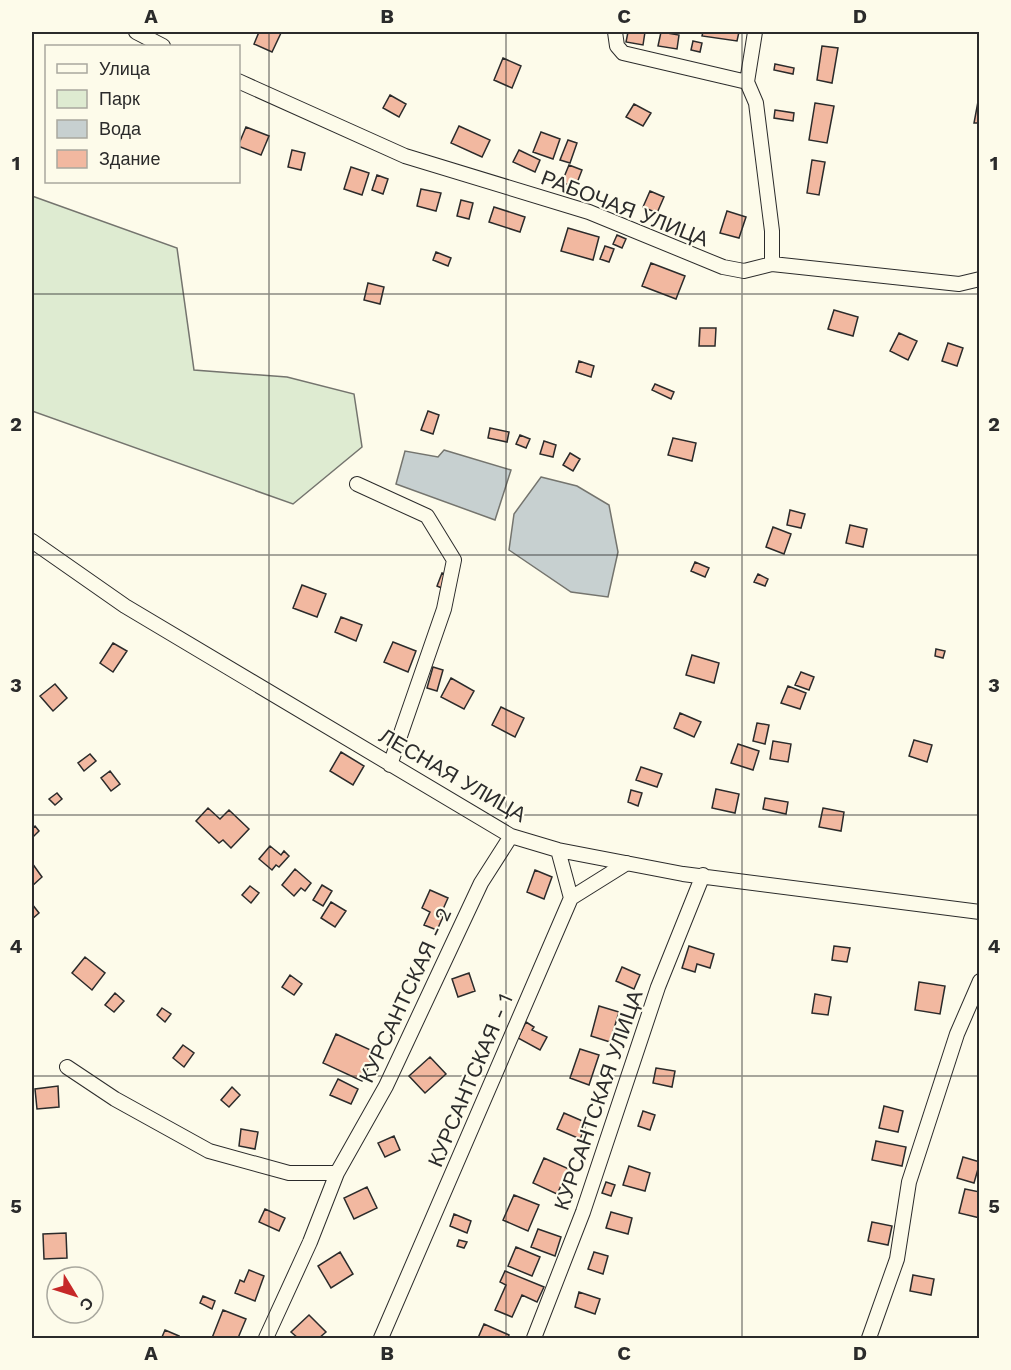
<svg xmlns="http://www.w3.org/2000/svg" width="1011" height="1370" font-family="'Work Sans',sans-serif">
<rect width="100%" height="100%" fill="#fdfbea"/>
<path fill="#deebd1" stroke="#74746e" stroke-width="1.5" d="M32,196l145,52 17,122 93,7 67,17 8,53 -69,57 -261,-93z"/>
<path fill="#c7d0d0" stroke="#74746e" stroke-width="1.5" d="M444,450l67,20 -16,50 -99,-36 9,-33 33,6z
M541,477l36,9 32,19 9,47 -10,45 -37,-5 -62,-42 5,-36z"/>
<path fill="#f2b8a0" stroke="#2b2b2b" stroke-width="1.5" d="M259,32l22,1 -9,19 -18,-8z
M628,32h17l-2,13 -17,-3z
M661,32l18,3 -2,14 -19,-3z
M703,32h36l-2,9 -35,-5z
M693,41l9,2 -2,9 -9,-2z
M822,46l16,2 -6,35 -15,-3z
M503,58l18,8 -9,22 -18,-8z
M775,64l19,4 -1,6 -19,-4z
M980,91v32h-6z
M390,95l16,9 -7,13 -16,-9z
M815,103l19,3 -7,37 -18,-3z
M634,104l17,9 -8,13 -17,-9z
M775,110l19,3 -1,8 -19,-3z
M459,126l31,14 -8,17 -31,-14z
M246,127l23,9 -8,19 -23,-9z
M541,132l19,7 -7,20 -20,-7z
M568,140l9,3 -7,20 -10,-3z
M292,150l13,3 -4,17 -13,-3z
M519,150l21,10 -5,12 -22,-10z
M812,160l13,2 -6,33 -12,-2z
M569,165l13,5 -7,18 -13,-6z
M351,167l18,6 -7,22 -18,-6z
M377,175l11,4 -5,15 -11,-4z
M421,189l20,4 -5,18 -19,-5z
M650,191l14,6 -7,16 -14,-6z
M461,200l12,3 -4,16 -12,-3z
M494,207l31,10 -5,15 -31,-10z
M727,211l19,6 -7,21 -19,-5z
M568,228l31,9 -6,23 -32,-9z
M617,235l9,4 -4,9 -9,-4z
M605,246l9,3 -5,13 -9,-3z
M436,252l15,6 -3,8 -15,-6z
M651,263l34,13 -9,23 -34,-13z
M368,283l16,4 -4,17 -16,-4z
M834,310l24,7 -5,19 -25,-7z
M700,328h16l-1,18h-16z
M899,333l18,8 -9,19 -18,-9z
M948,343l15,5 -6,18 -15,-5z
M579,361l15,5 -3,11 -15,-5z
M655,384l19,8 -3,7 -19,-9z
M428,411l11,4 -6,19 -12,-4z
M490,428l19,4 -2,10 -19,-4z
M520,435l10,4 -4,9 -10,-4z
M673,438l23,5 -4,18 -24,-6z
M544,441l12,4 -3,12 -13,-3z
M570,453l10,6 -7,12 -10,-6z
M790,510l15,4 -4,14 -14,-3z
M850,525l17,4 -4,18 -17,-4z
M773,527l18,7 -7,20 -18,-7z
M695,562l14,6 -4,9 -14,-6z
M442,573l7,3 -5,13 -7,-3z
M758,574l10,5 -3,7 -11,-4z
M302,585l24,9 -9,23 -24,-9z
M341,617l21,8 -6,16 -21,-9z
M393,642l23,9 -8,21 -24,-10z
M113,643l14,8 -14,21 -13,-9z
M936,649l9,2 -2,7 -8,-2z
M692,655l27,8 -5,20 -28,-8z
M433,667l10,3 -6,21 -10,-3z
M801,672l13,5 -5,13 -14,-5z
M451,678l23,13 -10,18 -23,-12z
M55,684l12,14 -14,13 -13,-15z
M788,686l18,7 -6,16 -19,-6z
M501,707l23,11 -9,19 -23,-12z
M680,713l21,9 -7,15 -20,-9z
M757,723l12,2 -4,19 -12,-3z
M914,740l18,5 -5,17 -18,-6z
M773,741l18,3 -3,18 -18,-3z
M738,744l21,7 -6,19 -22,-7z
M341,752l23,14 -11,19 -23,-14z
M90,754l6,7 -12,10 -6,-8z
M641,767l21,7 -5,13 -21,-7z
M110,771l10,13 -9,7 -10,-13z
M716,789l23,5 -4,19 -23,-5z
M631,790l11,3 -4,13 -10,-4z
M57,793l5,6 -7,6 -6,-6z
M765,798l23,4 -2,12 -23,-5z
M208,808l12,11 9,-9 20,19 -18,19 -8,-8 -4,3 -23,-22z
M823,808l21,4 -3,19 -22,-4z
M35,826l4,5 -7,7v-9z
M270,846l11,9 3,-4 5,5 -10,11 -3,-2 -4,5 -13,-11z
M32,863l10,14 -10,9z
M295,869l16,14 -6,8 -4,-3 -7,8 -12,-11z
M535,870l17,7 -8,22 -17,-7z
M322,885l10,6 -9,15 -10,-6z
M250,886l9,7 -8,10 -9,-8z
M430,890l18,8 -8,18 3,1 -6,13 -13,-5 6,-13 -8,-4z
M331,902l15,9 -11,16 -14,-9z
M32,904l7,9 -7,6z
M689,946l25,8 -4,14 -13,-4 -2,8 -13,-4z
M834,946l16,2 -3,14 -15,-2z
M85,957l20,16 -13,17 -20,-17z
M622,967l18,8 -6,14 -18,-8z
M469,973l6,18 -17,6 -6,-18z
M290,975l12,9 -8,11 -12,-8z
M919,982l26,4 -5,28 -25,-4z
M115,993l9,8 -10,11 -9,-7z
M815,994l16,3 -3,18 -16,-2z
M599,1006l20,6 -9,30 -19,-6z
M162,1008l9,6 -6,8 -8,-7z
M526,1022l8,5 -2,3 15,7 -7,13 -22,-12z
M336,1034l39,18 -13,29 -39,-18z
M183,1045l11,8 -10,14 -11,-9z
M580,1049l19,6 -10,30 -19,-7z
M430,1057l16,17 -21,19 -16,-17z
M656,1068l19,3 -3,16 -19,-4z
M338,1079l20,10 -7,15 -21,-9z
M58,1086l1,21 -22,2 -2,-20z
M232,1087l8,8 -11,12 -8,-7z
M884,1106l19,5 -5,21 -19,-4z
M643,1111l12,4 -5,15 -12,-4z
M564,1113l23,10 -7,16 -23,-10z
M241,1129l17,3 -3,17 -16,-3z
M394,1136l6,14 -15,7 -7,-14z
M876,1141l30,6 -4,19 -30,-6z
M963,1157l17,5 -6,21 -17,-5z
M544,1158l25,11 -12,25 -24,-11z
M629,1166l21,7 -5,18 -22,-6z
M606,1182l9,3 -4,11 -9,-3z
M367,1187l10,21 -23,11 -10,-21z
M965,1189l15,3v26l-21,-5z
M514,1195l25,10 -11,26 -25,-11z
M265,1209l20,9 -6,13 -20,-9z
M611,1212l21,6 -4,16 -22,-6z
M454,1214l17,7 -4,12 -17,-7z
M872,1222l20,4 -4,19 -20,-4z
M538,1229l23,8 -6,19 -24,-9z
M66,1233l1,25 -23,1 -1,-25z
M459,1240l8,2 -3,6 -7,-2z
M516,1247l24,10 -8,19 -24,-10z
M340,1252l13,22 -22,14 -13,-22z
M594,1252l14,4 -5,18 -15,-5z
M249,1270l15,6 -9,25 -20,-8 5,-13 4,2z
M505,1271l39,16 -7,15 -15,-7 -10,22 -17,-7 11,-25 -6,-3z
M913,1275l21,4 -3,16 -21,-4z
M579,1292l21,7 -5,15 -20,-7z
M203,1296l12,5 -3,8 -12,-6z
M223,1310l23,9 -8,19h-26z
M309,1315l17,17 -7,6h-21l-7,-6z
M484,1324l25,11 -1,3h-30z
M165,1330l14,6 -1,2 -16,-1z"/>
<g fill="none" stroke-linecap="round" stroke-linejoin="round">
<defs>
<path id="minor" d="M136,32l27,14
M615,32l2,14 6,7 124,29
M755,32l-8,50 9,21 16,128v33
M238,81l167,75 184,56 134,55 21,4 28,-7 187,20 21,-5
M357,484l70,32 27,44 -10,49 -54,156
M32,541l93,65 386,230 47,14 125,24 297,38
M558,850l13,48
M67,1067l48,32 94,52 80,22h48
M266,1338l44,-96 27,-69 49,-87 95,-203 30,-47
M381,1338l190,-440 56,-35
M534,1338l49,-126 75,-225 45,-112
M869,1338l28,-79 12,-77 48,-148 23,-53"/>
</defs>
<use href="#minor" stroke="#2b2b2b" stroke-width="16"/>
<use href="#minor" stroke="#fdfbea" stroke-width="14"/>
</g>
<path fill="none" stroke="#2b2b2b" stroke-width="1.5" stroke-opacity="0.55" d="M269,32v1306M506,32v1306M742,32v1306M32,294h948M32,555h948M32,815h948M32,1076h948"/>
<g text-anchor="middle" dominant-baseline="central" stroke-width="4.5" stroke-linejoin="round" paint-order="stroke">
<g font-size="21" fill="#2b2b2b" stroke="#fdfbea">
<text transform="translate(625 208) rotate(21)">РАБОЧАЯ УЛИЦА</text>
<text transform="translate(453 775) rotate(30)">ЛЕСНАЯ УЛИЦА</text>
<text transform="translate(405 995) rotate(-65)">КУРСАНТСКАЯ - 2</text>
<text transform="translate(470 1080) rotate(-67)">КУРСАНТСКАЯ - 1</text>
<text transform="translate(598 1100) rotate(-71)">КУРСАНТСКАЯ УЛИЦА</text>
</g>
</g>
<rect width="1011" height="1370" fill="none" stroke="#fdfbea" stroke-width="66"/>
<rect x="45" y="45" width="195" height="138" fill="#fdfbea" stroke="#a9a89e" stroke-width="1.5"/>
<rect x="57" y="64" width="30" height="9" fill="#fdfbea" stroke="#a9a89e" stroke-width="1.5"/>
<text x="99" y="75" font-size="18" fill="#2b2b2b">Улица</text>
<rect x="57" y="90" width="30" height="18" fill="#deebd1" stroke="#a9a89e" stroke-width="1.5"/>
<text x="99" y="105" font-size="18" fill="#2b2b2b">Парк</text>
<rect x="57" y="120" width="30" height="18" fill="#c7d0d0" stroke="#a9a89e" stroke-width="1.5"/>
<text x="99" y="135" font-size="18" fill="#2b2b2b">Вода</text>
<rect x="57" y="150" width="30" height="18" fill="#f2b8a0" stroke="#a9a89e" stroke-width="1.5"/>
<text x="99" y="165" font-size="18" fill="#2b2b2b">Здание</text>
<g transform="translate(75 1295) rotate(128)"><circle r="28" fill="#fdfbea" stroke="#a9a89e" stroke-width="1.5"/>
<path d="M0-4.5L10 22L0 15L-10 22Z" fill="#c62828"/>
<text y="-9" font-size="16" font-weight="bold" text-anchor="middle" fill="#2b2b2b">С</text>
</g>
<rect x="33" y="33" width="945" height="1304" fill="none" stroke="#2b2b2b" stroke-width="2"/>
<g font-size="20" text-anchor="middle" font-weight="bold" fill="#2b2b2b">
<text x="151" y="23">A</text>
<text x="387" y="23">B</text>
<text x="624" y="23">C</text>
<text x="860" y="23">D</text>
<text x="16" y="170">1</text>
<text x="994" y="170">1</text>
<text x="16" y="431">2</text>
<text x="994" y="431">2</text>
<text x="16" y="692">3</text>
<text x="994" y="692">3</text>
<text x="16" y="953">4</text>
<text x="994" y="953">4</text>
<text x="16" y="1213">5</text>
<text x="994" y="1213">5</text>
<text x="151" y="1360">A</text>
<text x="387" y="1360">B</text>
<text x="624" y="1360">C</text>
<text x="860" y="1360">D</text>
</g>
</svg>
